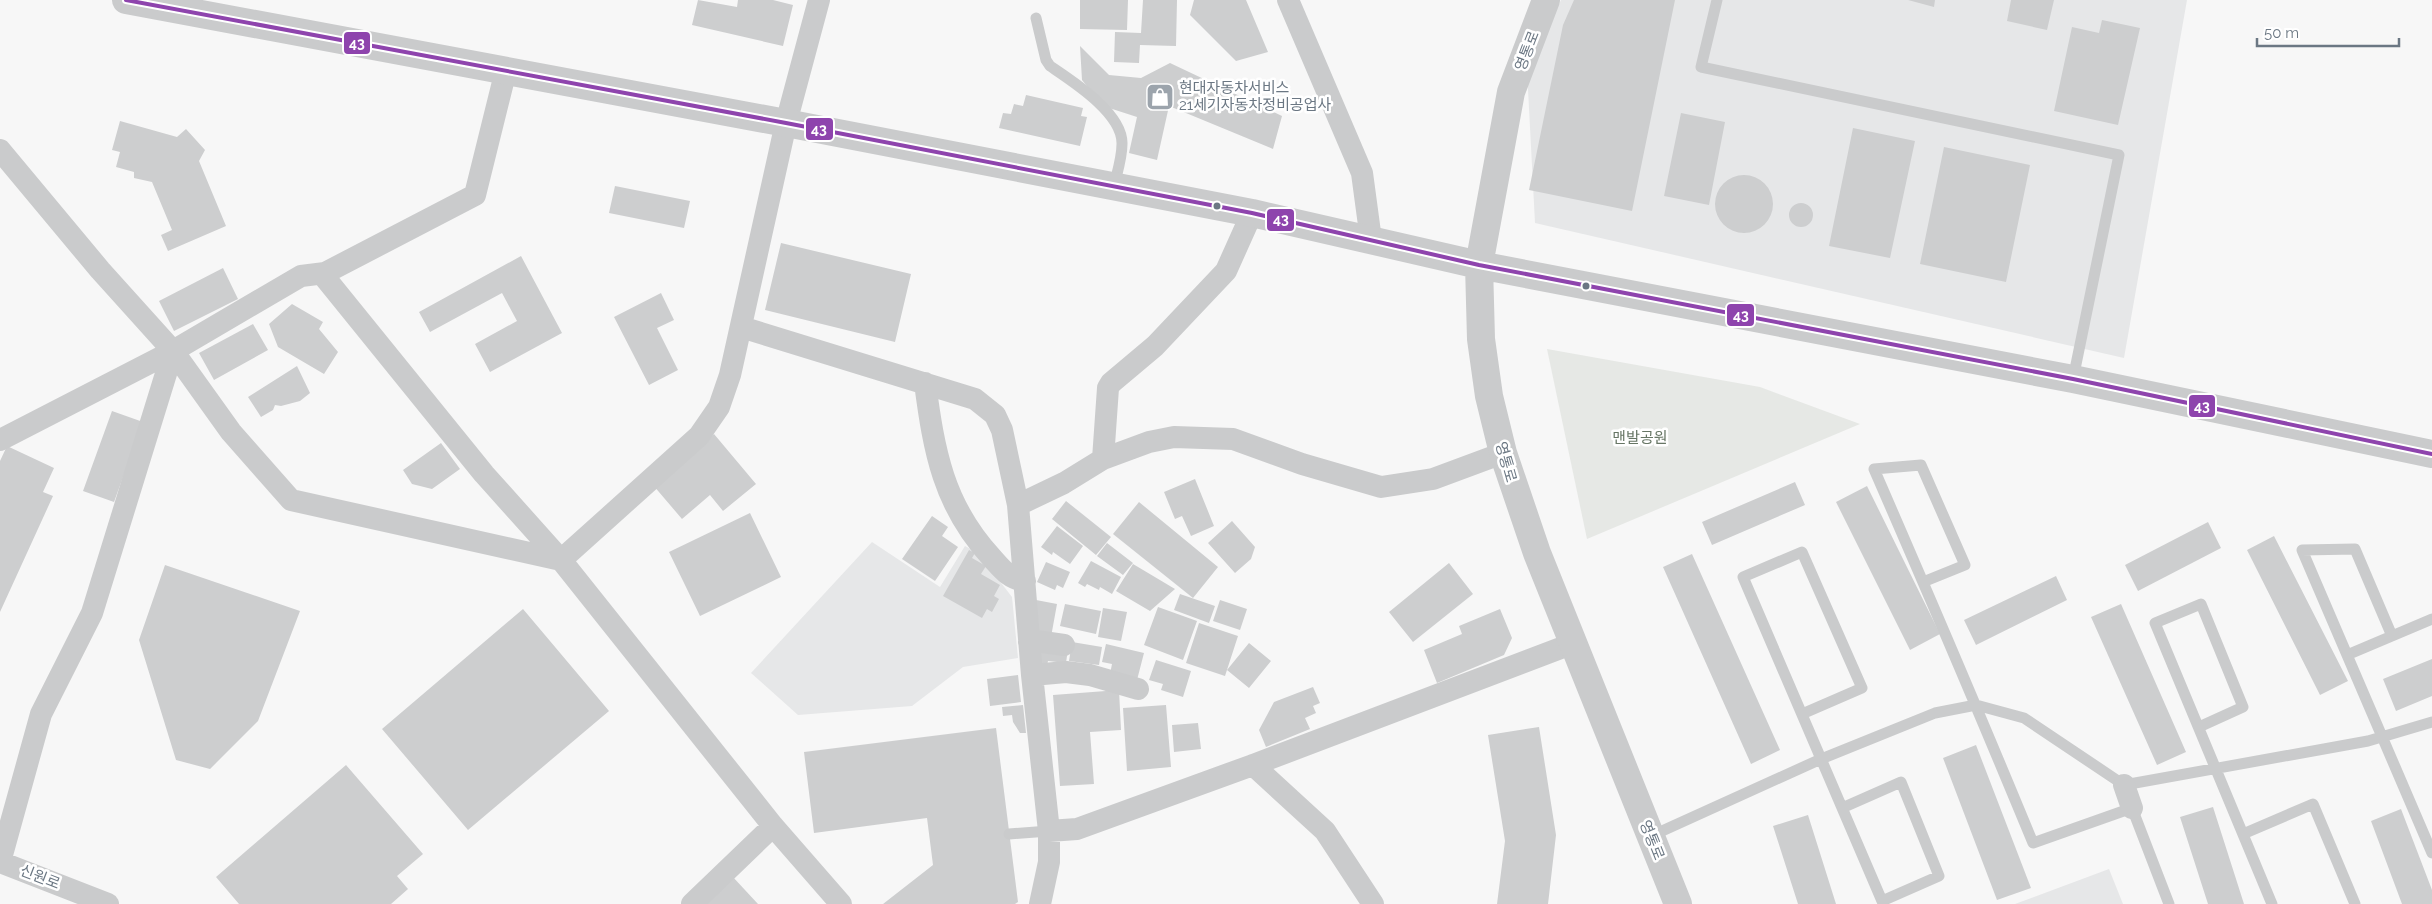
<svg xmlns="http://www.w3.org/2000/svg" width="2432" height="904" font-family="Raleway,'Noto Sans KR',sans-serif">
<rect width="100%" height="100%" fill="#f7f7f7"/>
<path fill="#e6e7e8" d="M1561,0h626l-63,358 -589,-135 -8,-153z
M872,542l68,45 25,-41 13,7 34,44 6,61 -55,9 -51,39 -114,9 -47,-42z
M2109,869l14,35h-108z"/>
<path fill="#e6e8e5" d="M1547,349l213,38 100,37 -273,115z"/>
<path fill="#cdcecf" d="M698,0l39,7 1,-7h35l20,5 -10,41 -91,-21z
M1080,0h48l-1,30 -47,-1z
M1143,0h34l-1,46 -36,-1 -1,18 -25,-1 1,-30 26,1z
M1194,0h52l22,52 -32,9 -46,-46z
M1574,0h101l-43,211 -103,-21 34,-165z
M1908,0h27l-1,7z
M2011,0h43l-7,30 -40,-9z
M2102,20l38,8 -22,97 -64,-14 18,-84 27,6z
M1080,46l29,29 32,3 29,-15 112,53 -9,33 -104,-43 -12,54 -28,-7 8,-36 -34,-11 -21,-26z
M1026,95l57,13 -2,8 6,1 -7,29 -81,-18 4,-15 8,1 3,-10 9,2z
M1681,113l44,9 -16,83 -45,-9z
M120,121l57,16 9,-8 19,21 -6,11 27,65 -58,25 -7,-16 11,-5 -20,-48 -18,-4v-6l-18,-5 4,-15 -8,-2z
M1853,128l62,13 -25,117 -61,-12z
M1944,147l86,18 -24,117 -86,-18z
M1715 204a29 29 0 1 1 58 0a29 29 0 1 1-58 0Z
M615,186l75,15 -6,27 -75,-15z
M1789 215a12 12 0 1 1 24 0a12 12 0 1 1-24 0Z
M781,243l130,31 -16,68 -130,-32z
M521,256l41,77 -72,39 -15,-28 42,-23 -15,-28 -72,39 -11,-20z
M223,268l15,31 -64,32 -15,-30z
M661,293l13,27 -17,8 21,42 -29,15 -35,-68z
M292,304l31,18 -4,7 19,23 -14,22 -46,-27 -9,-23z
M253,324l15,26 -54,30 -15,-27z
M297,366l13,27 -10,8 -19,5 -6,-1 -2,5 -12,7 -13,-20z
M112,411l31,11 -29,80 -31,-11z
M714,434l42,50 -33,27 -13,-16 -28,24 -29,-34z
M441,443l19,26 -28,20 -20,-5 -9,-14z
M7,446l47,22 -11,24 10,4 -53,116v-151z
M1195,479l19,47 -23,10 -9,-20 -7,3 -11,-27z
M1795,482l10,23 -93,40 -10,-23z
M1867,486l73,148 -30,16 -74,-148z
M1066,501l45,36 -15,18 -44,-36z
M1139,502l79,65 -25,31 -80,-64z
M750,513l31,64 -81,39 -31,-64z
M932,516l16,11 -6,9 16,11 -23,34 -33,-22z
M1232,521l23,26 -4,12 -16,14 -27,-30z
M2208,522l13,26 -83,43 -13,-26z
M1057,526l26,20 -13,18 -17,-12 -1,3 -11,-8z
M2274,536l74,145 -28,14 -73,-145z
M1107,543l26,20 -10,12 -26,-19z
M969,550l6,3 -3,5 14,8 -5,8 19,11 -6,11 5,3 -7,13 -5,-3 -5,9 -39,-22z
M1692,554l88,196 -29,14 -88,-197z
M1091,561l30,16 -9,17 -12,-7 -1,3 -12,-6 -2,3 -7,-4z
M1046,562l24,10 -7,16 -6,-3 -2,5 -18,-8z
M1449,563l24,31 -60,48 -24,-30z
M1133,564l42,25 -25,22 -34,-20z
M165,565l135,46 -42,110 -48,48 -34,-9 -37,-120z
M2056,576l11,24 -91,45 -12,-25z
M1180,594l35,12 -6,17 -35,-13z
M1036,600l21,4 -6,33 -21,-4z
M1220,600l27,9 -7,21 -27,-9z
M1065,604l36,7 -5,23 -36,-8z
M2121,604l65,148 -29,13 -66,-148z
M1158,607l39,14 -14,39 -39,-15z
M1103,608l24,4 -6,29 -23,-4z
M523,609l86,102 -141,119 -86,-101z
M1500,609l12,29 -8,17 -67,28 -13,-33 38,-16 -3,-8z
M1199,623l39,13 -13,40 -39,-13z
M1072,642l30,5 -3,18 -30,-4z
M1249,643l22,18 -22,27 -22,-18z
M1106,644l38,9 -7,27 -27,-6 2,-10 -10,-2z
M1039,645l29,4 -2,14 -18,-2 -1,5 -10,-2z
M2432,659v37l-36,15 -13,-32z
M1156,660l35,11 -8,26 -22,-7 2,-6 -14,-4z
M1018,675l3,27 -31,4 -3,-27z
M1313,687l7,16 -7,3 3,7 -11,5 5,11 -44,18 -7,-17 15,-28z
M1119,690l2,40 -31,2 4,52 -34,2 -7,-91z
M1023,705l3,28h-6l-7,-11 -1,-7 -9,1 -1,-9z
M1166,705l5,62 -44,4 -4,-63z
M1198,723l3,26 -27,3 -2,-27z
M1539,727l17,108 -8,69h-51l8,-63 -17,-106z
M996,728l22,174 -3,2h-132l50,-39 -6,-47 -113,15 -10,-81z
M1976,745l55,143 -34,12 -54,-142z
M346,765l77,89 -26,22 11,13 -17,15h-152l-23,-27z
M2213,807l31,97h-36l-28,-87z
M2401,809l31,81v14h-30l-31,-83z
M1808,815l28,89h-38l-25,-78z
M732,876l26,28h-56z"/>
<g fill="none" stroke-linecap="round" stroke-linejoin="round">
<path stroke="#cacbcc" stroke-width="11" d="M1717,0l-16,67 418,88 -46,224
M1036,18l10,42 4,6c22,15 73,47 72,78 0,14 -5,29 -8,42
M1923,582l42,-17 -44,-100 -47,4c54,124 107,248 159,374l99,-35 37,96
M2392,636l-37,-87 -53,1 130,303
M2347,655l85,-36
M1802,714l60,-26 -60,-136 -59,25 139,324 57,-25 -38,-94 -59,26
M2199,727l44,-20 -42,-103 -46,19 117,281
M1009,834l40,-3
M2243,834l70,-30 42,100
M1651,836l170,-77 114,-46 41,-8 48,13 100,67 244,-44 64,-19"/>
<path stroke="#cacbcc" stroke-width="22" d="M1288,0l74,173 9,67
M0,150l100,120 73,81 58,81 60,68 270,60 138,-124 20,-29 11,-32 56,-252 33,-123
M322,274l162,200 77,86 212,266 68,78
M741,327l234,72 20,16 7,15 16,75 14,170 17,156v31l-9,42
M925,383c9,68 18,122 67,175 10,11 17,21 33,23
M0,440l173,-89 128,-75 24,-3 150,-78 31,-125
M1103,459l5,-71 3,-5 44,-37 71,-75 26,-58
M1018,505l46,-22 39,-24 46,-17 25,-5 59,2 69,25 79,23 52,-8 70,-26
M1029,642l7,-1 28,4
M1032,675l34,-3 24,3 48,14
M1253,765l72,66 48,73
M2124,785l8,23
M1049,831l28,-2 176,-64 321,-122
M0,862l41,-148 51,-101 81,-262
M0,862l108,42
M692,904l81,-78"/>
<path stroke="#cacbcc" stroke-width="28" d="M126,0l660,123 466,90 227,52 594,114 359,75
M1546,0l-35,92 -32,173 2,74 8,57 14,57 34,100 141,351"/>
<defs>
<path id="bus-1" d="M126,0l660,123 466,90 227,52 594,114 359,75"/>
</defs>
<use href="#bus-1" stroke="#fff" stroke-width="8"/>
<use href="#bus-1" stroke="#8e44ad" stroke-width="4"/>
</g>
<defs>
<symbol id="shop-square" viewBox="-11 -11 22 22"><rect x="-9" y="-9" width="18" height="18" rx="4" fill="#9ca4ac" stroke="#fff"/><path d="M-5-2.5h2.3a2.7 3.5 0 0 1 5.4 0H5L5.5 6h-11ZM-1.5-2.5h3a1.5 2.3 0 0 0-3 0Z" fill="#fff"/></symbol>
</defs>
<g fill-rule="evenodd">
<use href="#shop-square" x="1144" y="81" width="32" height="32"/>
</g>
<g fill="#6b7783" stroke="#fff" stroke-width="2">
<circle cx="1217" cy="206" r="4.5"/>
<circle cx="1586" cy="286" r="4.5"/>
</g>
<g text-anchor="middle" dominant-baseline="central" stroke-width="5" stroke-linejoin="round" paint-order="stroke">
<g font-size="15" fill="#6b7783" stroke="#fff">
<text transform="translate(1527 51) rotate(-69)">영통로</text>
<text transform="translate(1506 462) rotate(74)">영통로</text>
<text transform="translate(1652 840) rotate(68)">영통로</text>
<text transform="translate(40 877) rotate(21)">신원로</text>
</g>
<g font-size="15" fill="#6b7783" stroke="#fff" text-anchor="start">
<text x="1179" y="88">현대자동차서비스<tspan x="1179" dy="17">21세기자동차정비공업사</tspan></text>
</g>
<g font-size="15" fill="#677665" stroke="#fff">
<text x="1640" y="438">맨발공원</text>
</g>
</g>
<g stroke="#fff" stroke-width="2">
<rect x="343" y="31" width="28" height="24" rx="5" fill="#8e44ad"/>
<rect x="805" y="117" width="29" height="24" rx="5" fill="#8e44ad"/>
<rect x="1266" y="208" width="29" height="24" rx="5" fill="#8e44ad"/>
<rect x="1726" y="303" width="29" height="24" rx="5" fill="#8e44ad"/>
<rect x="2188" y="394" width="28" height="24" rx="5" fill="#8e44ad"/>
</g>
<g font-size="14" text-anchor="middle" font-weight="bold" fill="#fff">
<text x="357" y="48">43</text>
<text x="819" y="134">43</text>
<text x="1281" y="224">43</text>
<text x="1741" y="320">43</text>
<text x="2202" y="411">43</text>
</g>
<path d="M2257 38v8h142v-8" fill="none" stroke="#6b7783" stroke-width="2.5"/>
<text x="2264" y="38" font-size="15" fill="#6b7783" stroke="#ffffff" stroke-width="4" paint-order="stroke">50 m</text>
</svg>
